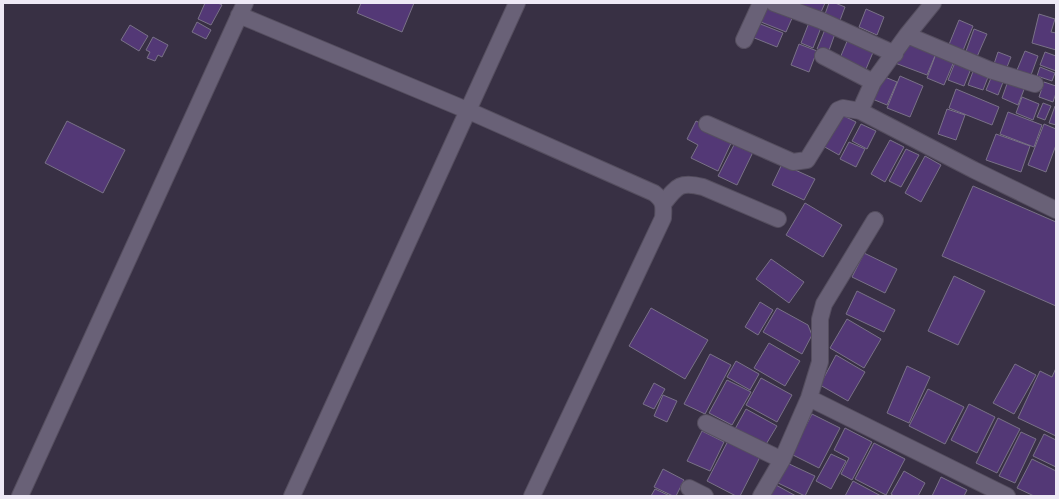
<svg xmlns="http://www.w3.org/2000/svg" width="1059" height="499" font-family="'Fira Sans Condensed',sans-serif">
<rect width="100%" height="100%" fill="#383044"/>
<path fill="#533876" stroke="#797187" d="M205,3h13l4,2 -11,20 -13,-6z
M361,3h53l-12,29 -45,-19z
M763,3l30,13 -7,16 -30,-12z
M803,3h22l-7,16 -18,-8z
M829,3h6l10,4 -6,16 -15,-6z
M866,9l18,8 -7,18 -18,-8z
M1039,14l16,5 -4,13 5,1v17l-24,-7z
M810,20l12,5 -9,23 -12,-5z
M959,20l14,6 -11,27 -14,-6z
M753,21l30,12 -6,14 -30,-12z
M197,22l14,8 -5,9 -14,-7z
M130,25l18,11 -9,15 -18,-11z
M826,27l10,4 -8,22 -11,-4z
M974,29l13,5 -11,25 -11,-5z
M153,37l15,8 -6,12 -4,-2 -3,6 -8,-3 3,-6 -4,-2z
M905,38l32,13 -10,24 -32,-12z
M848,39l26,11 -8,19 -26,-11z
M799,44l18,7 -8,21 -18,-7z
M937,51l18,8 -11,26 -17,-7z
M1025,51l13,5 -7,19 -14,-5z
M998,52l13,5 -6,15 -12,-5z
M1045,52l11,4v15l-16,-6z
M956,60l16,6 -8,20 -16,-6z
M975,66l15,6 -7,18 -15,-5z
M1040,67l15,6 -3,8 -15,-5z
M993,73l12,4 -7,18 -12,-5z
M880,75l17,7 -10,23 -17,-7z
M900,76l23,10 -13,31 -23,-9z
M1008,81l17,6 -7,18 -16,-7z
M1044,82l12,4v7l-3,9 -14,-5z
M956,89l43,18 -7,18 -43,-17z
M1022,97l17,7 -6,16 -17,-7z
M1043,103l8,3 -6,14 -8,-3z
M1055,106h1v19l-7,-2z
M947,109l18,6 -9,25 -18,-6z
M1008,112l34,13 -8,22 -34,-13z
M840,114l16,8 -17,33 -16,-9z
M67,121l58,29 -22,43 -58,-30z
M696,121l37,18 -15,32 -27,-13 7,-13 -11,-6z
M861,124l15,7 -9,18 -15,-8z
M1044,124l12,5v16l-10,27 -18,-7z
M996,134l34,12 -9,26 -35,-12z
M890,140l14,7 -19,35 -14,-8z
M849,142l16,7 -9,18 -16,-8z
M735,143l18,9 -16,33 -19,-9z
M906,149l13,6 -18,32 -12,-6z
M925,156l16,9 -20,37 -16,-9z
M782,164l33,15 -11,21 -32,-15z
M973,186l83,36v84l-114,-50z
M805,203l37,22 -19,32 -37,-22z
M864,253l33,16 -12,24 -33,-16z
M771,259l33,23 -15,21 -33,-24z
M954,276l31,15 -27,54 -30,-14z
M857,291l38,19 -11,22 -38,-18z
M760,302l13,8 -15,25 -13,-8z
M651,308l57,32 -23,39 -56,-33z
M777,308l31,17 4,10 -10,19 -39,-22z
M847,319l34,20 -17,29 -34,-20z
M769,343l31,18 -15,25 -31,-18z
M710,354l21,11 -26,49 -21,-10z
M836,355l29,17 -17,29 -28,-16z
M736,361l23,13 -9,16 -23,-13z
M1015,364l21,11 -22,39 -21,-11z
M907,366l23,11 -21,46 -22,-10z
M1056,368v68l-38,-18 22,-47 12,6z
M761,378l31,17 -15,27 -31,-17z
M727,380l24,12 -19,33 -23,-12z
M654,383l11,6 -11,20 -11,-5z
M928,389l36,18 -19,37 -36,-18z
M663,395l14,6 -10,21 -13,-6z
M969,404l26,13 -18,36 -26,-13z
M746,409l31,17 -12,20 -30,-17z
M812,414l28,14 -21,40 -28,-14z
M998,418l22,11 -23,44 -21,-10z
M845,428l27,14 -20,38 -11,-6 8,-16 -15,-8z
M702,431l22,11 -14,29 -23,-10z
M1021,432l15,7 -21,44 -16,-7z
M1044,434l12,6v27l-23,-11z
M729,439l32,16 -21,41h-4l-29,-15z
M874,443l31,16 -19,36 -31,-16z
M831,454l15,7 -15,28 -15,-8z
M1032,459l24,12v25h-22l-17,-8z
M787,463l28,13 -10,20 -27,-13z
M663,469l21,11 -8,16h-3l-19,-9z
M904,471l21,12 -7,13h-24l-3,-2z
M941,477l26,13 -3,6h-32z
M853,481l28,15h-36z
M776,485l20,11h-26z
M655,489l15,7h-19z"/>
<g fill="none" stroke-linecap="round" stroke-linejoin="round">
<defs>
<path id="street" d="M774,3l46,17 75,34
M239,15l230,96 185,82c10,8 10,12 9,25l-131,278
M907,35l83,35 45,14
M744,40l17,-37
M823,56l50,26
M860,111l13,-29 34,-47 26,-32
M707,124l86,38 14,-2 31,-50 5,-2 17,3 114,59 82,40
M663,204c14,-18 17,-23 40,-17l75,32
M809,398l198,98
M706,423l76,37
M689,488l16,8
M20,496l225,-493
M292,496l225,-493
M761,496l21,-36 27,-62 11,-36v-43l4,-15 51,-84"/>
</defs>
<use href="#street" stroke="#554e5f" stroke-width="18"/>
<use href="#street" stroke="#696177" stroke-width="16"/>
</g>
<rect width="1059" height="499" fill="none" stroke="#eee9f6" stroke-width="8"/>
</svg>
